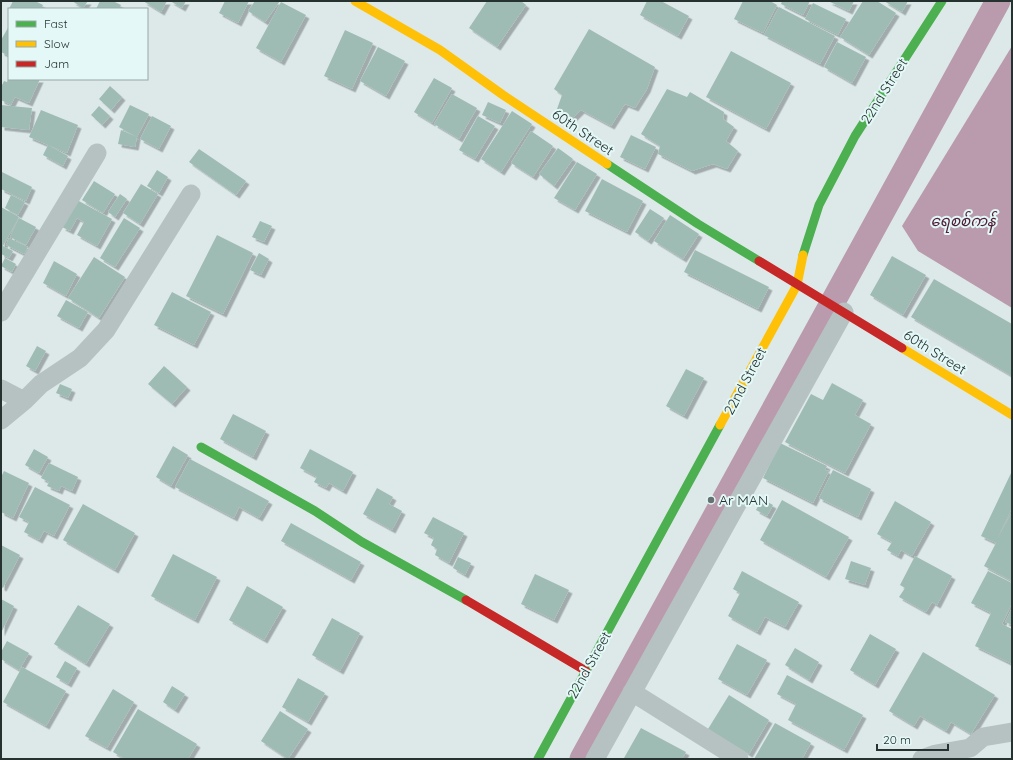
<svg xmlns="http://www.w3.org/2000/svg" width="1013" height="760" font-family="Quicksand,'Noto Sans Myanmar',sans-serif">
<defs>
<filter id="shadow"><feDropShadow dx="3.5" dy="3.5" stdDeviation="0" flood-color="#0004"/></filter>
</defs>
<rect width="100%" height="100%" fill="#dde9e9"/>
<path fill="#ba9aad" d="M1012,46v262l-94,-57 -16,-25z"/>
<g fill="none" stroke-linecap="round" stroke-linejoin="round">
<path stroke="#ba9aad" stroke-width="25" d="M582,759l416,-758"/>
</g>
<path fill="#9fbcb4" filter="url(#shadow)" d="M13,1h22l8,4 -2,4h-32z
M72,1h16l-5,7z
M100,1h13l8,4 -2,4h-23z
M143,1h24l-6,11z
M170,1h16l-4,7z
M225,1h24l-11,22 -19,-10z
M255,1h25l-15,21 -17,-11z
M487,1h34l5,4 -29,42 -28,-19z
M647,1h14l28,15 -11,20 -38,-21z
M743,1h27l7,4 -14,28 -29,-14z
M782,1h28l-7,14 -22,-11z
M828,1h26l-5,10z
M863,1h14l19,12 -27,42 -29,-18z
M884,1h24l-6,11z
M281,2l25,13 -25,47 -25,-14z
M813,3l33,16 -8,16 -33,-16z
M779,7l56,29 -15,28 -56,-29z
M9,26v30l-8,-4v-12z
M589,29l66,38 -8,22 -12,19 -10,-4 -14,22 -30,-16 -8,8 -16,-9 5,-14 -8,-6z
M345,30l28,13 -21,46 -28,-13z
M837,42l29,15 -14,26 -28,-16z
M378,47l27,14 -19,35 -26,-15z
M731,51l60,32 -25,46 -60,-32z
M434,78l18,10 -20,35 -18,-11z
M8,79h32l-11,24 -14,-6 -4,8 -10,-5v-13l3,-6 3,1z
M110,86l12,11 -11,13 -12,-11z
M667,89l20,8 3,-5 34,20 -1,7 11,8 -8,14 12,10 -11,18 -14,-5 -21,7 -34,-17 2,-8 -19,-12z
M452,94l25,14 -18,31 -25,-15z
M488,102l18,8 -6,13 -18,-8z
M1,105l31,3 -3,22 -28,-3z
M130,105l19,9 -12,23 -18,-10z
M99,106l11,10 -8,9 -11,-10z
M41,110l37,15 -11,28 -38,-16z
M512,111l20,13 -31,48 -20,-13z
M152,116l19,10 -12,23 -19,-10z
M478,116l17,10 -20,33 -16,-9z
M121,130l16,7 -2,10 -17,-3z
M531,131l22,15 -20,31 -22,-14z
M631,135l25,12 -11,22 -25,-12z
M48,145l20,11 -5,10 -20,-11z
M558,148l15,11 -19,27 -15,-12z
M199,149l47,32 -10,14 -47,-33z
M577,162l20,12 -22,36 -21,-12z
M157,170l11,7 -9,16 -12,-7z
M2,172l30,15 -6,14 -25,-12z
M602,179l41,22 -16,31 -42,-21z
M94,181l21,13 -12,19 -21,-13z
M141,184l17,10 -18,30 -17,-11z
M120,194l7,5 -12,18 -7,-5z
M11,195l14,7 -7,13 -13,-7z
M77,200l35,19 -15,27 -20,-11 7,-13 -7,-4 -7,13 -8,-4z
M1,207l18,10 -16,29 10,5 -4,7 -8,-4z
M650,209l14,9 -16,23 -13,-9z
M670,215l29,19 -16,25 -29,-18z
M19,218l17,9 -10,18 -16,-8z
M124,218l16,10 -25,39 -15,-9z
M260,221l12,5 -8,16 -12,-5z
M217,235l36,18 -30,61 -37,-18z
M9,238l19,9 -4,7 -18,-9z
M695,250l74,37 -11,22 -74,-37z
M259,253l10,6 -8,16 -11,-5z
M892,256l34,19 -23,40 -33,-20z
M94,257l31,20 -26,41 -31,-20z
M5,258l11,6 -4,8 -11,-6z
M54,261l23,13 -11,22 -23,-13z
M934,279l78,45v52l-101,-59z
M172,292l39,20 -17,33 -40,-20z
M66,300l22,12 -9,16 -22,-12z
M37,346l9,5 -11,20 -9,-5z
M164,366l23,21 -15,17 -24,-20z
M686,369l18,9 -20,38 -18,-10z
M832,383l31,17 -8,15 16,9 -26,49 -60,-31 26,-48 12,6z
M60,384l12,5 -4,9 -12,-5z
M233,414l33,17 -13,26 -33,-18z
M780,443l47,23 -2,4 4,1 -16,32 -50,-25z
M173,446l15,9 -17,31 -15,-9z
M34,449l14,8 -9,16 -14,-8z
M310,449l43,23 -10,19 -14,-8 -3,5 -12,-6 3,-5 -17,-9z
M190,459l79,42 -10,17 -20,-11 -5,11 -59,-31z
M49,463l29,14 -6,14 -11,-5 -2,5 -12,-5 2,-4 -8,-4z
M833,470l38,19 -13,28 -39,-19z
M4,471l25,12 -16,35 -12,-6v-35z
M1012,471v37l-15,31 15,-27v69l-28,-15 12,-23 -15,-7z
M35,487l35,18 -16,31 -10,-5 -5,9 -15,-8 5,-10 -10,-5z
M377,488l16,9 -4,7 13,7 -10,19 -29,-16z
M762,499l11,6 -6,11 -11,-6z
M782,500l67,37 -23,40 -66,-37z
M895,501l36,21 -19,34 -11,-6 -3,6 -11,-6 5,-8 -15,-8z
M83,504l52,29 -20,37 -52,-30z
M433,517l31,16 -15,30 -14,-8 2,-6 -6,-4 3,-7 -10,-5z
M291,523l70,39 -10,18 -70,-39z
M1,545l19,10 -17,33 -2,-1z
M173,554l44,23 -22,43 -44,-24z
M915,556l37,20 -15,29 -5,-3 -6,10 -27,-15 6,-9 -5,-3z
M458,557l13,6 -6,12 -12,-7z
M851,561l20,7 -6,17 -20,-6z
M742,571l57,31 -14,25 -20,-10 -8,15 -29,-16 12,-23 -7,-4z
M988,571l24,12v20l-10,21 10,5v35l-37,-18 16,-33 -20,-10z
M535,574l34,16 -15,30 -33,-16z
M247,586l36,21 -19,33 -35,-20z
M1,599l13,7 -13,27z
M78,605l32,19 -24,40 -32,-20z
M1012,608v17l-7,-3z
M332,618l28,15 -20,38 -28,-16z
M870,634l26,15 -21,36 -25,-15z
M7,641l22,12 -10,17 -18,-11v-7z
M737,644l30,16 -20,35 -29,-16z
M795,648l24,14 -10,18 -24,-15z
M923,652l72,43 -24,39 -20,-12 -5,9 -26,-15 -6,10 -25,-15z
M65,661l12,7 -9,16 -12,-7z
M22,667l44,24 -20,35 -43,-24z
M787,675l76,40 -19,35 -56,-30 8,-16 -19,-10z
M298,678l27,15 -17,29 -26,-15z
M172,686l13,8 -10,16 -12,-8z
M113,689l21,13 -27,46 -22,-12z
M729,695l40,25 -20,34 -41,-25z
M138,709l59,35 -9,15h-63l-12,-7z
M280,711l28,18 -20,30 -27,-18z
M775,723l36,20 -9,16h-48z
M641,728l45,24 -4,7 -58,-1z"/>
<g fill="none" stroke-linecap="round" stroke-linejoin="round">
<path stroke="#b6c2c1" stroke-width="19" d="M1,312l96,-159
M1,389l23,12
M1,420l23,-19 17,-17 39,-26 26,-28 85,-136
M632,692l107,67
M595,759l249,-447
M922,759l14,-5 34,-6 13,-11 29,-5"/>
<path stroke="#4caf50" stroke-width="9" d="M607,164l91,60 61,37
M803,255l16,-50 36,-69 87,-135
M201,447l114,64 47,31 104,58
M538,759l182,-334"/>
<path stroke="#ffc107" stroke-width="9" d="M355,1l85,49 63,45 104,69
M902,348l110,67
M720,425l77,-140 6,-30"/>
<path stroke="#c62828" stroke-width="9" d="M759,261l143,87
M466,600l120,71"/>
</g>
<circle fill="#657270" stroke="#e3f8f7" stroke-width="1.5" cx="711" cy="500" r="4"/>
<g text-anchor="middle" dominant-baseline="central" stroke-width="4" stroke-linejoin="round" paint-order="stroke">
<g font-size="14" fill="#25322f" stroke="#e3f8f7">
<text transform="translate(884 91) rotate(-58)">22nd Street</text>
<text transform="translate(583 132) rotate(34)">60th Street</text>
<text transform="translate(935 352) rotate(32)">60th Street</text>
<text transform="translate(745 381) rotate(-62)">22nd Street</text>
<text transform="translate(589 665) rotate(-61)">22nd Street</text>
</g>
<g font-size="14" fill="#25322f" stroke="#e3f8f7" text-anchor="start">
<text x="719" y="500">Ar MAN</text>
</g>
<g font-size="15" font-style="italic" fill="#511d38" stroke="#e3f8f7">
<text x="963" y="220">ရေစစ်ကန်</text>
</g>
</g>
<rect width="1013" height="760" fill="none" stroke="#25322f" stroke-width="4"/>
<rect x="8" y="8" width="140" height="72" fill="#e3f8f7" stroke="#97a9a7"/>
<rect x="16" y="21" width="20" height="6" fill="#4caf50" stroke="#97a9a7"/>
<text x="44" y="28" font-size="12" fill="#25322f">Fast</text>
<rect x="16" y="41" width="20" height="6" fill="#ffc107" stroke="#97a9a7"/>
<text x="44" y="48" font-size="12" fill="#25322f">Slow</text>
<rect x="16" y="61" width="20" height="6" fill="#c62828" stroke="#97a9a7"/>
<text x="44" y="68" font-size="12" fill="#25322f">Jam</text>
<path d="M877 744v6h71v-6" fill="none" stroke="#25322f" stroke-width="2"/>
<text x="883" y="744" font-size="12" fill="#25322f" stroke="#e3f8f7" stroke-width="3" paint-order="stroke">20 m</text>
</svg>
